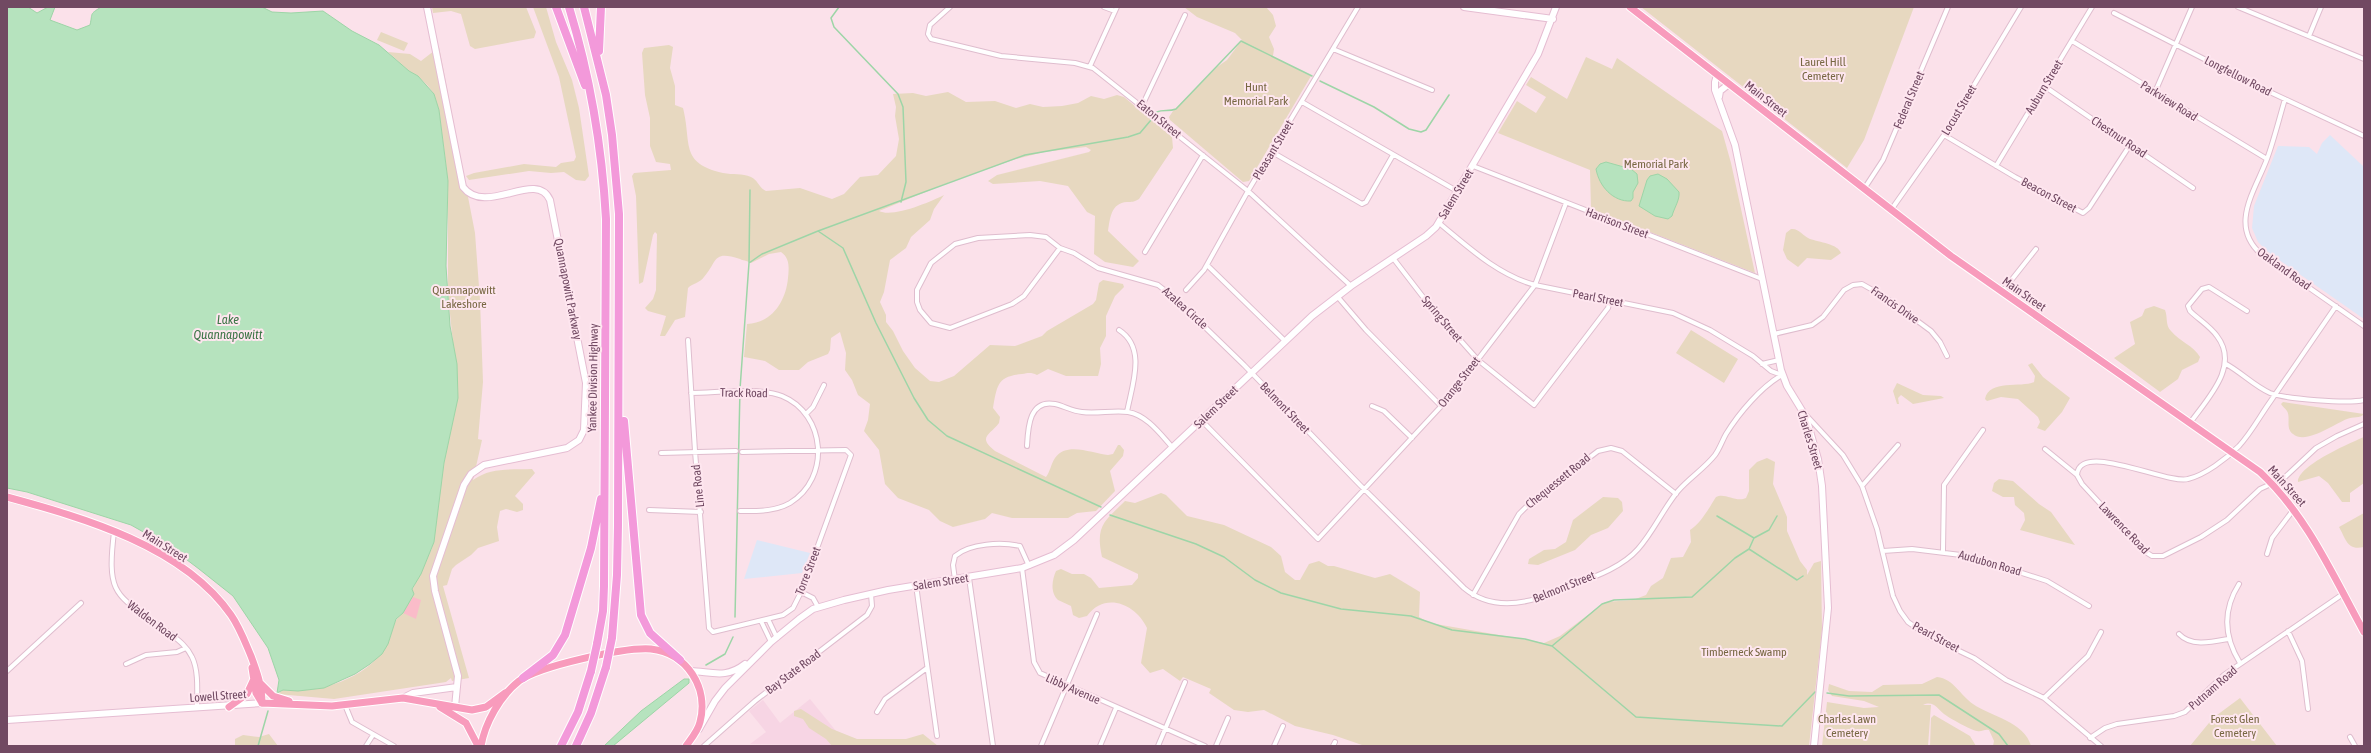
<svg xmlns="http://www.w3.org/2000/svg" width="2371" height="753" font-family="'Asap Condensed',sans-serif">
<rect width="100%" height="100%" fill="#fbe1ea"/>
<path fill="#f7d5e4" d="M810,699l26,32 22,15 -108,-2 16,-12 -17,-21 14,-11 17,23z"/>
<path fill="#dee7f7" d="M2330,135l34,32v152l-95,-66 -11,-11 -6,-14 2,-22 24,-60 31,1 8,7 5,-11z
M757,540l53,13 -8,20 -58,6z"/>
<path fill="#e7d8c0" d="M432,7h94l10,25 -2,6 -59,11 -5,-3 -9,-32 -10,-3 -18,2z
M533,7h13l10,35 16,38 7,28 10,68 -4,5 -9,-1 -12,-8 -13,1 -22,-2 -60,9 -3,-4 8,-3 50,-9 32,3 5,-4 13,-2 2,-4 -17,-80z
M1184,7h82l7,8 3,11 -7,11 5,12 -1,7 38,20 -62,105 -6,1 -73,-62 -1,-3 4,-6 44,-44 10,-7 15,-20 -7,-7 -38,-16z
M1641,7h273l-50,133 -17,28z
M381,32l27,11 -4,8 -27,-11z
M669,45l4,2 -3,21 5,18v19l8,3c9,35 -4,55 40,65 10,2 19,0 28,4 7,3 8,11 15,14l34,-3 32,11 12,-5 16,-17 18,-2 18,-19 3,-17 -4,-23 1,-9 -3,-13 20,-1 13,3 22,-4 18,10 29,-1 21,7 14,-4 13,3 19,-1 16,-3 13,-7 13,3 13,-4 7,2 48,40 1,11 -34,51c-5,3 -7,3 -12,3 -16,1 -17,16 -19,29l31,30 -6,6 -28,-5 -11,-8 1,-38 -8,-4 -19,-26 -28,-5 -47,3 -5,-3 9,-6 92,-23 2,-2 -5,-3 -42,5 -28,7 -66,23 -71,29c14,7 51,-9 65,-16l-10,14 -4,11 -19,17 -5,11 -16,12 -6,32 -4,10 6,13v7l7,9 10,20 12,17 15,13 9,1 15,-6 36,-31 25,1 27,-10 5,-5 46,-27 3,-4 3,-17 4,-3 20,4 1,3 -9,9 -9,20v20l-6,12 1,16 -3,12h-32l-18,-7 -11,6c-6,-3 -9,-2 -15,-1 -25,2 -25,12 -29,34l7,9 -1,6c-9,12 -22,14 -4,28l51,26c4,-5 5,-13 9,-19 12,-17 38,-4 53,-3l5,-1 5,-9h2l4,5 -1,6 -13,15 5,20 -19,20 -19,2 -9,5h-56l-20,-5 -7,6 -32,8 -13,-6 -11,-11 -31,-12 -13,-14 -6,-34 -15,-19 4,-11 2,-16 -12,-9 -6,-15 -7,-10 1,-17 -6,-21 -9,6 -1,12 -2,4 -20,8 -9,8h-20l-14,-9 -21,-4 3,-33c26,-1 39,-24 41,-46 1,-10 2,-20 -7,-26l-12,2 -18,9c-2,-2 -7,-2 -11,-4 -28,-9 -22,2 -36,18 -4,6 -11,6 -16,11l-3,29 -10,3 -10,16h-5l6,-20 -18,-5 -3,-3 8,-9 3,-9 1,-56 -2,-2 -2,3 -10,47 -4,2 -3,-88 -4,-20 2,-3 37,-3 -1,-6 -14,-2 -6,-16v-28l-5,-23 -3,-42 2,-5z
M439,47l36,186 5,67 3,82 -5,57 4,1 -9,40c18,-13 37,-10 59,-11l3,4 -20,23 8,8v6l-6,2 -11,-3 -6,2 -3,16 2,14 -21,7 -7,7 -15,10 -4,4 -5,16 -4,1 26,92 -17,3 -1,-3 -5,4 -112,17 -57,-5 6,-4c36,4 87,-12 105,-47 4,-7 5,-23 12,-27l32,-68 12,-85 14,-71 -10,-98v-113l-9,-71 -5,-16 -6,-8 -10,-10 -9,-5 -21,-19 22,2 11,7z
M1586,57l26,12 5,-11 105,73 9,32 24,110 -164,-64 -1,-39 -92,-37 19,-32 19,12 10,-16 -20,-12 5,-8 36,22z
M1791,229c8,-1 12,7 19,10 9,3 28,5 31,14l-10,7 -24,-2 -9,9 -11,-8 -4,-9 3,-17z
M2154,306l11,4c3,7 0,15 6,21 8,10 23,15 29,26l-2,5 -16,8 -4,9 -18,13 -46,-34 21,-14 -5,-22 12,-6 3,-7z
M1691,330l47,29 -14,24 -48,-30z
M2032,363l11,14 27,21 -8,14 -17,19 -8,-3 3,-6 -2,-5 -20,-18 -17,-2 -14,4 -2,-2c4,-20 36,-11 49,-17l1,-6 -7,-11z
M1897,383l26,12 18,1 3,2 -31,6 -12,-9 -3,3 1,6h-2l-4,-13z
M2283,402l81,12c-4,5 -11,2 -17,5 -13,5 -41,26 -54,15 -8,-6 -2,-16 -6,-23 -2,-3 -5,-5 -6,-7z
M2364,437v46l-14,10v9h-8l-14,-19 -9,-7 -21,6c-1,-16 52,-39 66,-45z
M1767,458l8,4 -2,22 14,33v14l13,30 7,9v5l7,-12 7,-2 1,69 -13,116h-444l-32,-11 -38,-9 -31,-16 -16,2 -14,-2 -25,-17 2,-4 -28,-12 -3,4 -17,-12 -13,4 -9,-10 6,-35c-11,-24 -42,-37 -60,-12l-8,2 -6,-3 -2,-9 -13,-6c-8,-8 -6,-20 -2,-29l5,-2 11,5h12l7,4 8,10 33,-3 6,-7v-4l-36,-17c-7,-32 3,-36 23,-56l10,2 26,-10 5,2 21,21 37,9 47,22 10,9 4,16 10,8h5l9,-16 10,-3 9,5h6l41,12 15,-4 30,18 -1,25 11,6 114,20 16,-7 45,-34 28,-2 13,-5 5,-9 12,-8 8,-20 12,-1 8,-15 -1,-12c11,-7 19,-22 26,-33 9,-5 20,6 30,1l3,-7v-21l8,-8z
M1999,479l14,2 26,23 12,8 24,33 -55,-15 5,-10 -1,-7 -9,-8 -1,-8h-11l-11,-6 2,-8z
M1603,497l15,1 4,4 1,9 -15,17 -17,7 -16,15 -37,15 -10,-1 1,-5 15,-9 11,-1 11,-7 7,-22z
M2364,513v34c-17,4 -18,-8 -25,-20z
M1937,677c17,2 23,18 36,27 17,12 52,18 58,42h-38l1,-5 -5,-11c-5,-1 -7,2 -12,1 -6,-1 -28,-13 -33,-17 -7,-6 -11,-14 -21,-9h8l-3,41h-106l5,-44 37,6 15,-1 -15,-6 -32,-5 -4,-6 1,-6 20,7 23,1 11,-7 39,-1z
M2240,698l37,48h-87l23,-28z
M801,709l31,20 25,10h49l17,-5 15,12h-106l-6,-7 -17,-11 -6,-9 -9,-3v-5z
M1934,715l36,21 6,10h-46l1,-28z
M269,734l9,12h-43v-7l8,-4 16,2z"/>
<path fill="#fabcc9" d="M413,597l8,3 -5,19 -13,-6z"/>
<path fill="#b6e3be" stroke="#9dd5a7" d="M7,7h21l9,6 11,-6h7l-5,13 27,10 13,-5c3,-13 -1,-10 11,-18h161l10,5 19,1 32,-2 29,20 27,14 30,26 9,5 16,18 5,16 9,71 -2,85 4,60 7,38 1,34 -14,65 -10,79 -13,32 -9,15 2,5 -11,19 -7,6 -8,25 -6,10 -12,10 -15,10 -31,14 -26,3 -15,-1 -6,3 2,-13 -11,-32 -35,-52 -34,-27 -29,-22 -39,-22 -104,-33 -20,-4z
M1606,162l25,7 6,5 1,9 -5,9v6l-2,3c-18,1 -32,-15 -35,-32l4,-5z
M1658,174l9,5 12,13c1,8 -5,16 -7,24l-4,3 -13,-3 -16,-10 8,-26 3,-4z
M684,679h5v4l-76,63h-9l37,-35z"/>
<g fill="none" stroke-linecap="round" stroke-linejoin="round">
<path stroke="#9dd5a7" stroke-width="1.5" d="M839,7l-8,11 3,9 64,67 5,13 3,75 -5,20
M1320,81l54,26 35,22 12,3 5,-2 23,-35
M1157,112c6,-3 12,0 19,-3l65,-68 71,35
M818,231l25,17 33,75 38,75 14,22 19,16 154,71
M749,263l13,-9 56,-23 207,-76 103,-18 12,-4 11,-13
M1110,515l86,29 28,13 31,23 26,13 60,16 70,7 41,14 73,9 27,7 84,71 146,9 33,-34
M1717,516l37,22 -5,11
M1754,538l15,-8 8,-14
M735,617l5,-228 9,-126 1,-73
M1552,646l50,-42 12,-4 78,-3 43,-39 14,-9 48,31 6,-4
M706,665l19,-11 8,-17
M1827,693l22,3 90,-1 60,39 9,12
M258,746l10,-35"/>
<defs>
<path id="street" d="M950,7l-20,18 -2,9 3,5 70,17 74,7 18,5 155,123 103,95
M1104,7l11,4
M2238,7l126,52
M2114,13l143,73 107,50
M2309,36l12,-29
M2072,41l195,118
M1333,49l99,41
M1090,66l27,-59
M2044,86l149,102
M2155,92l37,-85
M2285,99c-6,20 -11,41 -18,60 -12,32 -39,67 -5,96l102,71
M1302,102l155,89
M1142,106l43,-91
M1944,135l71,42 68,36 6,-5 41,-63
M1272,152l90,52 4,-2 27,-47
M1473,166l289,113
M1996,166l96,-159
M1864,189l19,-29 65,-153
M1891,210l53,-75 77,-128
M1439,223c29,24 59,52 96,62l138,28 37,17 43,26 18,15 11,4
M1060,248l-36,48 -12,8 -62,24 -19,-5 -11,-13 -3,-8v-12l14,-27 24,-19 23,-6 52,-3 16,2 14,11 14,5 24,15 60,17 18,14 68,66 116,120 104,103c26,22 59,17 89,5 27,-12 65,-21 85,-44 16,-18 25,-40 40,-58 11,-13 26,-22 37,-36 5,-7 7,-14 11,-21 13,-21 35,-47 56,-59
M1145,252l58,-97
M1393,258l37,48 48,54 56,45 74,-97 2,-8
M1207,265l78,76
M1186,290l18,-20 44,-79 110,-184
M2002,292l34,-43
M1337,296l29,34 75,76
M1119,330c28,18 13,55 8,82
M1774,334l38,-9 11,-8 21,-27 9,-5 9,-1 23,13 46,34 9,11 7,14
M688,340l7,111 14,177 4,4 70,-17 10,-7 8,-16 50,-137 -5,-5 -104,2
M1762,364l17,-4
M2226,364c15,8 28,22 44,29 15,6 78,11 94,7
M691,393c26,0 67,-6 91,3 44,18 49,82 8,107 -16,9 -33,8 -50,8
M1372,406l12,5 28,27
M806,414l7,-7 11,-22
M1806,415l37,40 19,31 15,43 16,67 7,15 8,11 20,14 46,22 32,22 38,18 57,48
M1202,421l116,118 128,-138 89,-116 31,-82
M2190,423c18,-25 50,-57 27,-87 -7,-10 -19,-17 -27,-25l-2,-5 14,-17 7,-2 38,24
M1027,446c1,-18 2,-47 28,-42 9,2 17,7 27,8 15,2 31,-2 46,0 19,3 33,23 45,36
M2045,449l32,26 5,9 62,67 8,5h11l38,-19 26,-17 33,-31 24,-11 32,-30 21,-12 27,-12
M661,453l75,-2
M2077,475c2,-35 91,10 111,4 17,-4 38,-20 51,-33 12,-13 21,-30 31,-44 22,-32 44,-64 66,-96
M1862,486l36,-41
M649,510l52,2
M114,532c-8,67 3,62 53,99 10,8 20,15 25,26 7,14 5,36 5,51
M1883,551l29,-2 57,7 78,25 42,25
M1943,551l1,-66 39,-55
M2267,554l5,-16 22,-29
M1022,568l12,94 6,11 165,73
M969,578l24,168
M955,580l-2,-15 2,-9c15,-13 47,-14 65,-10l9,20
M2239,584c-17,27 -15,53 1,79
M916,585l21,151
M801,592l12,6 5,9
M1473,595l46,-81 12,-12 67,-51 13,-3 11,3 54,43
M768,619l9,19
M761,621l10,21
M2288,631l14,30 6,48
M2179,634c12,13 33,8 49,5
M126,664l20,-9 31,-3 9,-4
M7,671l74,-68
M2044,698l44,-42 13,-24
M345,705l7,17 42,24
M877,712l8,-13 42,-31
M2350,737l5,9
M2090,738l15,-10 12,-4 57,-8 11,-4 39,-37 119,-81
M366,746l7,-11
M704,746l51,-45 112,-86 5,-9 -1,-12
M1041,746l56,-132
M1100,746l16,-38
M1158,746l27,-64
M1216,746l12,-28
M1274,746l9,-20
M1333,746l2,-4"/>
<path id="secondary" d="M427,7l36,180c23,30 73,-18 87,13l36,183 -2,47 -5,10 -12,8 -83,17 -13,9 -7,11 -31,91 2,15 23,85 -3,31
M1464,7l89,12
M1717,75l-2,7v8l20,55 46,225 6,16 19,31 12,42 4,27 6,122 -14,138
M1719,97l1,-6 9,-7
M691,671c21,1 35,8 54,-7
M403,698l10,-5 44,-6
M7,720l255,-17
M699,729l16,-28 10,-13 46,-46 28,-23 14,-10 31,-9 44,-10 134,-22 32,-13 20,-15 238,-224 39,-30 75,-50 10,-9 102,-173 18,-47"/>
<path id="primary" d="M1630,7l321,249 309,216c48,45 73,104 104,160
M7,497c77,21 176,49 224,118 9,13 14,27 20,41 6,16 11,30 11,47
M252,668l4,25 6,10
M261,684l12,12 16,5
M262,703l70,3 71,-8 69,12 14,-3 19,-14
M229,707l18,-13 6,-13
M440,707l26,16 12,23
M481,746c4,-23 19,-50 38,-65 20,-15 106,-34 132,-32 36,4 58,39 49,73 -2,9 -9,17 -14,24"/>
<path id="highway" d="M556,7l29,78
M569,7c21,69 33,140 37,212l-2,367 -1,25 -6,33
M584,7l22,88 6,40 7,79 -1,311 -1,50 -5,63
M599,51l2,-44
M624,421l17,194 9,18 30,27
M523,678l30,-23 12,-20 26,-87 10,-49
M561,746l17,-34 13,-41
M576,746l15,-33 15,-46"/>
</defs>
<use href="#street" stroke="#dfbdce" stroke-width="6"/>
<use href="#secondary" stroke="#e5bdd2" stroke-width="8"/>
<use href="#primary" stroke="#fff" stroke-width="9"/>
<use href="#highway" stroke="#fff" stroke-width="10"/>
<use href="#street" stroke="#fff" stroke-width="4"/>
<use href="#secondary" stroke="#fff" stroke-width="6"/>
<use href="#primary" stroke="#f89bbc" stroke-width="7"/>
<use href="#highway" stroke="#f399da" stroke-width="8"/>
<defs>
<path id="highway-bridge" d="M606,667l6,-29
M591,671l6,-27"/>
</defs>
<use href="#highway-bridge" stroke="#fff" stroke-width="10" stroke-linecap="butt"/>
<use href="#highway-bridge" stroke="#f399da" stroke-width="8"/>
</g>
<g text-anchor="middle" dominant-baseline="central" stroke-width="4" stroke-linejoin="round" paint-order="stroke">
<g font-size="12" fill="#776742" stroke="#fee6ef">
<text x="1823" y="62">Laurel Hill<tspan x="1823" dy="14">Cemetery</tspan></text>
<text x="1256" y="87">Hunt<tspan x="1256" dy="14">Memorial Park</tspan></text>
<text x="1656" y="164">Memorial Park</text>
<text x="464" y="290">Quannapowitt<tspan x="464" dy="14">Lakeshore</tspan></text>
<text x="1744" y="652">Timberneck Swamp</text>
<text x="1847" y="719">Charles Lawn<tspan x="1847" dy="14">Cemetery</tspan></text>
<text x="2235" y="719">Forest Glen<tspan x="2235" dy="14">Cemetery</tspan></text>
</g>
<g font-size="12" fill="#714962" stroke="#fee6ef">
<text transform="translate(2238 76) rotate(27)">Longfellow Road</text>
<text transform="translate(2044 87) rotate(-59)">Auburn Street</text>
<text transform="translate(1766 99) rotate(38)">Main Street</text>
<text transform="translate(1909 100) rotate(-67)">Federal Street</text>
<text transform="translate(2169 101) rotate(32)">Parkview Road</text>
<text transform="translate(1959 110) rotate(-59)">Locust Street</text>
<text transform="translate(1159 119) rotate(39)">Eaton Street</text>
<text transform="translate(2119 137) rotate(34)">Chestnut Road</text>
<text transform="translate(1273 150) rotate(-59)">Pleasant Street</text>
<text transform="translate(1456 194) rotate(-59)">Salem Street</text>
<text transform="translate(2049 195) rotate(28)">Beacon Street</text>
<text transform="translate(1617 223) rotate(21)">Harrison Street</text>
<text transform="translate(2284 269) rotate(36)">Oakland Road</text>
<text transform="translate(568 289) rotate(79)">Quannapowitt Parkway</text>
<text transform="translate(2024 294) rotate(35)">Main Street</text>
<text transform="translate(1598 298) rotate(11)">Pearl Street</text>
<text transform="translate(1895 305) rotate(35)">Francis Drive</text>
<text transform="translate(1185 308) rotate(42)">Azalea Circle</text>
<text transform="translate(1442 319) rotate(50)">Spring Street</text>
<text transform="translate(593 378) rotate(-89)">Yankee Division Highway</text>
<text transform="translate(1459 382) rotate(-52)">Orange Street</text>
<text transform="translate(744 393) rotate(1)">Track Road</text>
<text transform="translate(1216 407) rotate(-44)">Salem Street</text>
<text transform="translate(1285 408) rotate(46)">Belmont Street</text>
<text transform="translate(1810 440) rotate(73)">Charles Street</text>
<text transform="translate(1558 481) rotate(-39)">Chequessett Road</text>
<text transform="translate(698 486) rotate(-96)">Line Road</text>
<text transform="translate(2287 486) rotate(48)">Main Street</text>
<text transform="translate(2124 528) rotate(46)">Lawrence Road</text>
<text transform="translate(165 546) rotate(32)">Main Street</text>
<text transform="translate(1990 563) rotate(16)">Audubon Road</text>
<text transform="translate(808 571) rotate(-69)">Torre Street</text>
<text transform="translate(941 582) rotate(-9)">Salem Street</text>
<text transform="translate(1564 587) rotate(-22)">Belmont Street</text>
<text transform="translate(152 621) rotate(37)">Walden Road</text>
<text transform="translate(1936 637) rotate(28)">Pearl Street</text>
<text transform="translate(793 672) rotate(-37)">Bay State Road</text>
<text transform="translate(2213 688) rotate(-41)">Putnam Road</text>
<text transform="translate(1073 689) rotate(24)">Libby Avenue</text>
<text transform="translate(218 696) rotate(-4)">Lowell Street</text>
</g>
<g font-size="13" font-style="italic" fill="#3e7648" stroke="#fee6ef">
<text x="228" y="319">Lake<tspan x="228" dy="15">Quannapowitt</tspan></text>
</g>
</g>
<rect width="2371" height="753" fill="none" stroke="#714962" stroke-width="16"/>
</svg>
